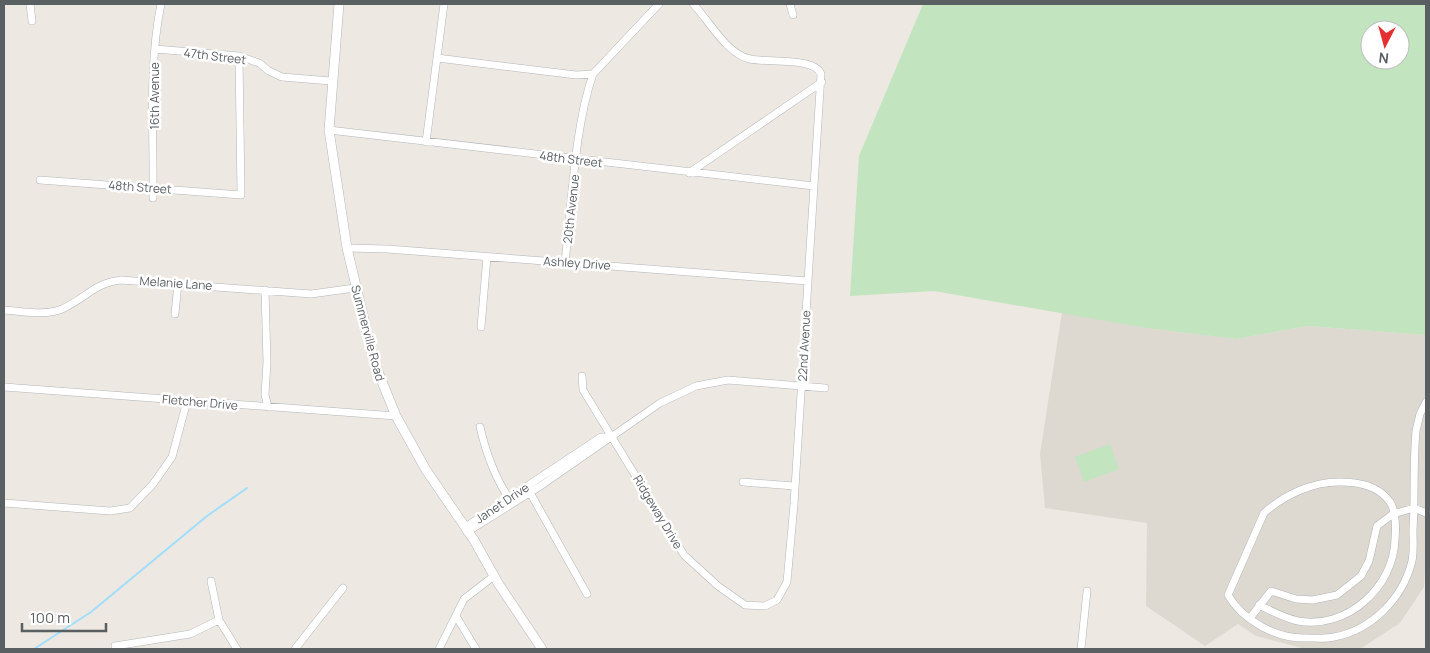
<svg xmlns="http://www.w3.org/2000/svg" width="1430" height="653" font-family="Manrope,sans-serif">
<rect width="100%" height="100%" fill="#ede9e2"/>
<path fill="#ddd8d0" d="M1062,312l84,16 90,11 72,-13 118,9v217l-2,35 -24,36 -40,26 -58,-1 -46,-12 -18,-12 -33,22 -59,-40 1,-83 -102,-15 -5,-54z"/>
<path fill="#c2e4be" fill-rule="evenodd" d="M923,4h503v331l-118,-9 -72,13 -90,-11 -212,-37 -84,5 9,-140zM1370,30h30v30h-30z
M1110,444l9,25 -35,13 -9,-25z"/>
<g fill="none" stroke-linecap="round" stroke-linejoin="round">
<path stroke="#a1defd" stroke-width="2" d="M34,649l57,-37 116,-96 40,-28"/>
<defs>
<path id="street" d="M30,4l2,17
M790,4l3,11
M155,49l84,7 20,7 10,8 13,6 49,4
M437,58l139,17 17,-1
M329,130l485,56
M426,142l18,-138
M689,173l133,-91
M40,180l201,15 -2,-139
M153,198c1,-64 -5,-131 8,-194
M347,248l40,1 420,32
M565,262c7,-58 9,-133 28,-188l66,-70
M265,290l2,72 -2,33 3,12
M4,310c18,1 41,6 58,-1 23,-10 32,-26 59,-29l190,14 44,-6
M175,314l3,-31
M481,327l6,-70
M582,376l1,14 101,165 34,31 27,19 20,1 12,-6 10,-18 7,-78 27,-430c-6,-17 -54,-11 -71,-15 -24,-5 -41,-39 -57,-55
M4,387l392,29
M480,427c6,26 15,51 30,73
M743,482l51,4
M528,489l59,105
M4,503l106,8 20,-3 23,-24 19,-27 15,-56
M467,532l75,-47 118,-82 36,-17 32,-6 97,8
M467,532l3,-8 131,-87h12
M211,581l8,39 18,29
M1259,605c13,6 25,13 39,16 49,9 96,-34 97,-82 1,-10 1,-28 -5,-37 -12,-17 -32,-20 -51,-20 -27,0 -55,13 -75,31l-36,82c15,26 49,44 79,43 9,0 19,1 27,-1 38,-7 69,-39 78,-76 2,-10 1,-21 1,-31 2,-33 0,-66 3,-99l4,-17 6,-12
M456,616l20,33
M1250,618l21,-27 25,8 17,1 24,-5 24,-19 8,-15 8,-35 16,-12 21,-6 12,5
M115,646l75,-12 29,-14
M295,649l48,-61
M439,649l25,-50 30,-23
M1081,649l6,-58"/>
<path id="secondary" d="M339,4l-10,126 18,118 27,114 22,54 30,54 48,70 24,43 44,66"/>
</defs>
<use href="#street" stroke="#b2b5b9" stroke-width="8"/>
<use href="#secondary" stroke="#b3b7bc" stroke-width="10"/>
<use href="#street" stroke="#fff" stroke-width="7"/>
<use href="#secondary" stroke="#fff" stroke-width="9"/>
</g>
<g text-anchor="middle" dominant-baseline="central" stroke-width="5" stroke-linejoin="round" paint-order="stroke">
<g font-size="12" fill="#5a5f62" stroke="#fff">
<text transform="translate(215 56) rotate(7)">47th Street</text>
<text transform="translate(154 96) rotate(-90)">16th Avenue</text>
<text transform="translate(571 159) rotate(7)">48th Street</text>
<text transform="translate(140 187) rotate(4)">48th Street</text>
<text transform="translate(571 209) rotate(-84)">20th Avenue</text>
<text transform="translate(577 263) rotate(4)">Ashley Drive</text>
<text transform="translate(176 283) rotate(4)">Melanie Lane</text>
<text transform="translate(368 333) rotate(75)">Summerville Road</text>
<text transform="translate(804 346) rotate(-87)">22nd Avenue</text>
<text transform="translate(200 402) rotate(5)">Fletcher Drive</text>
<text transform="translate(502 503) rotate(-34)">Janet Drive</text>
<text transform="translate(658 512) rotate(59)">Ridgeway Drive</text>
</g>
</g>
<rect width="1430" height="653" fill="none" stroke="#5a5f62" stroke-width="10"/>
<g transform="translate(1385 45) rotate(186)"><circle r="24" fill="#ffffff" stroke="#bdbfc0"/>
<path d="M0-4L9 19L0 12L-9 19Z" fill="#e62f31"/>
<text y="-8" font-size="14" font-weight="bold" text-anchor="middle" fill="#5a5f62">N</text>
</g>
<path d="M22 623v8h84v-8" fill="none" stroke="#5a5f62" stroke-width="2.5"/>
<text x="30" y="623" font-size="15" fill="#5a5f62" stroke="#ffffff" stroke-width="4" paint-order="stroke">100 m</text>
</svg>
